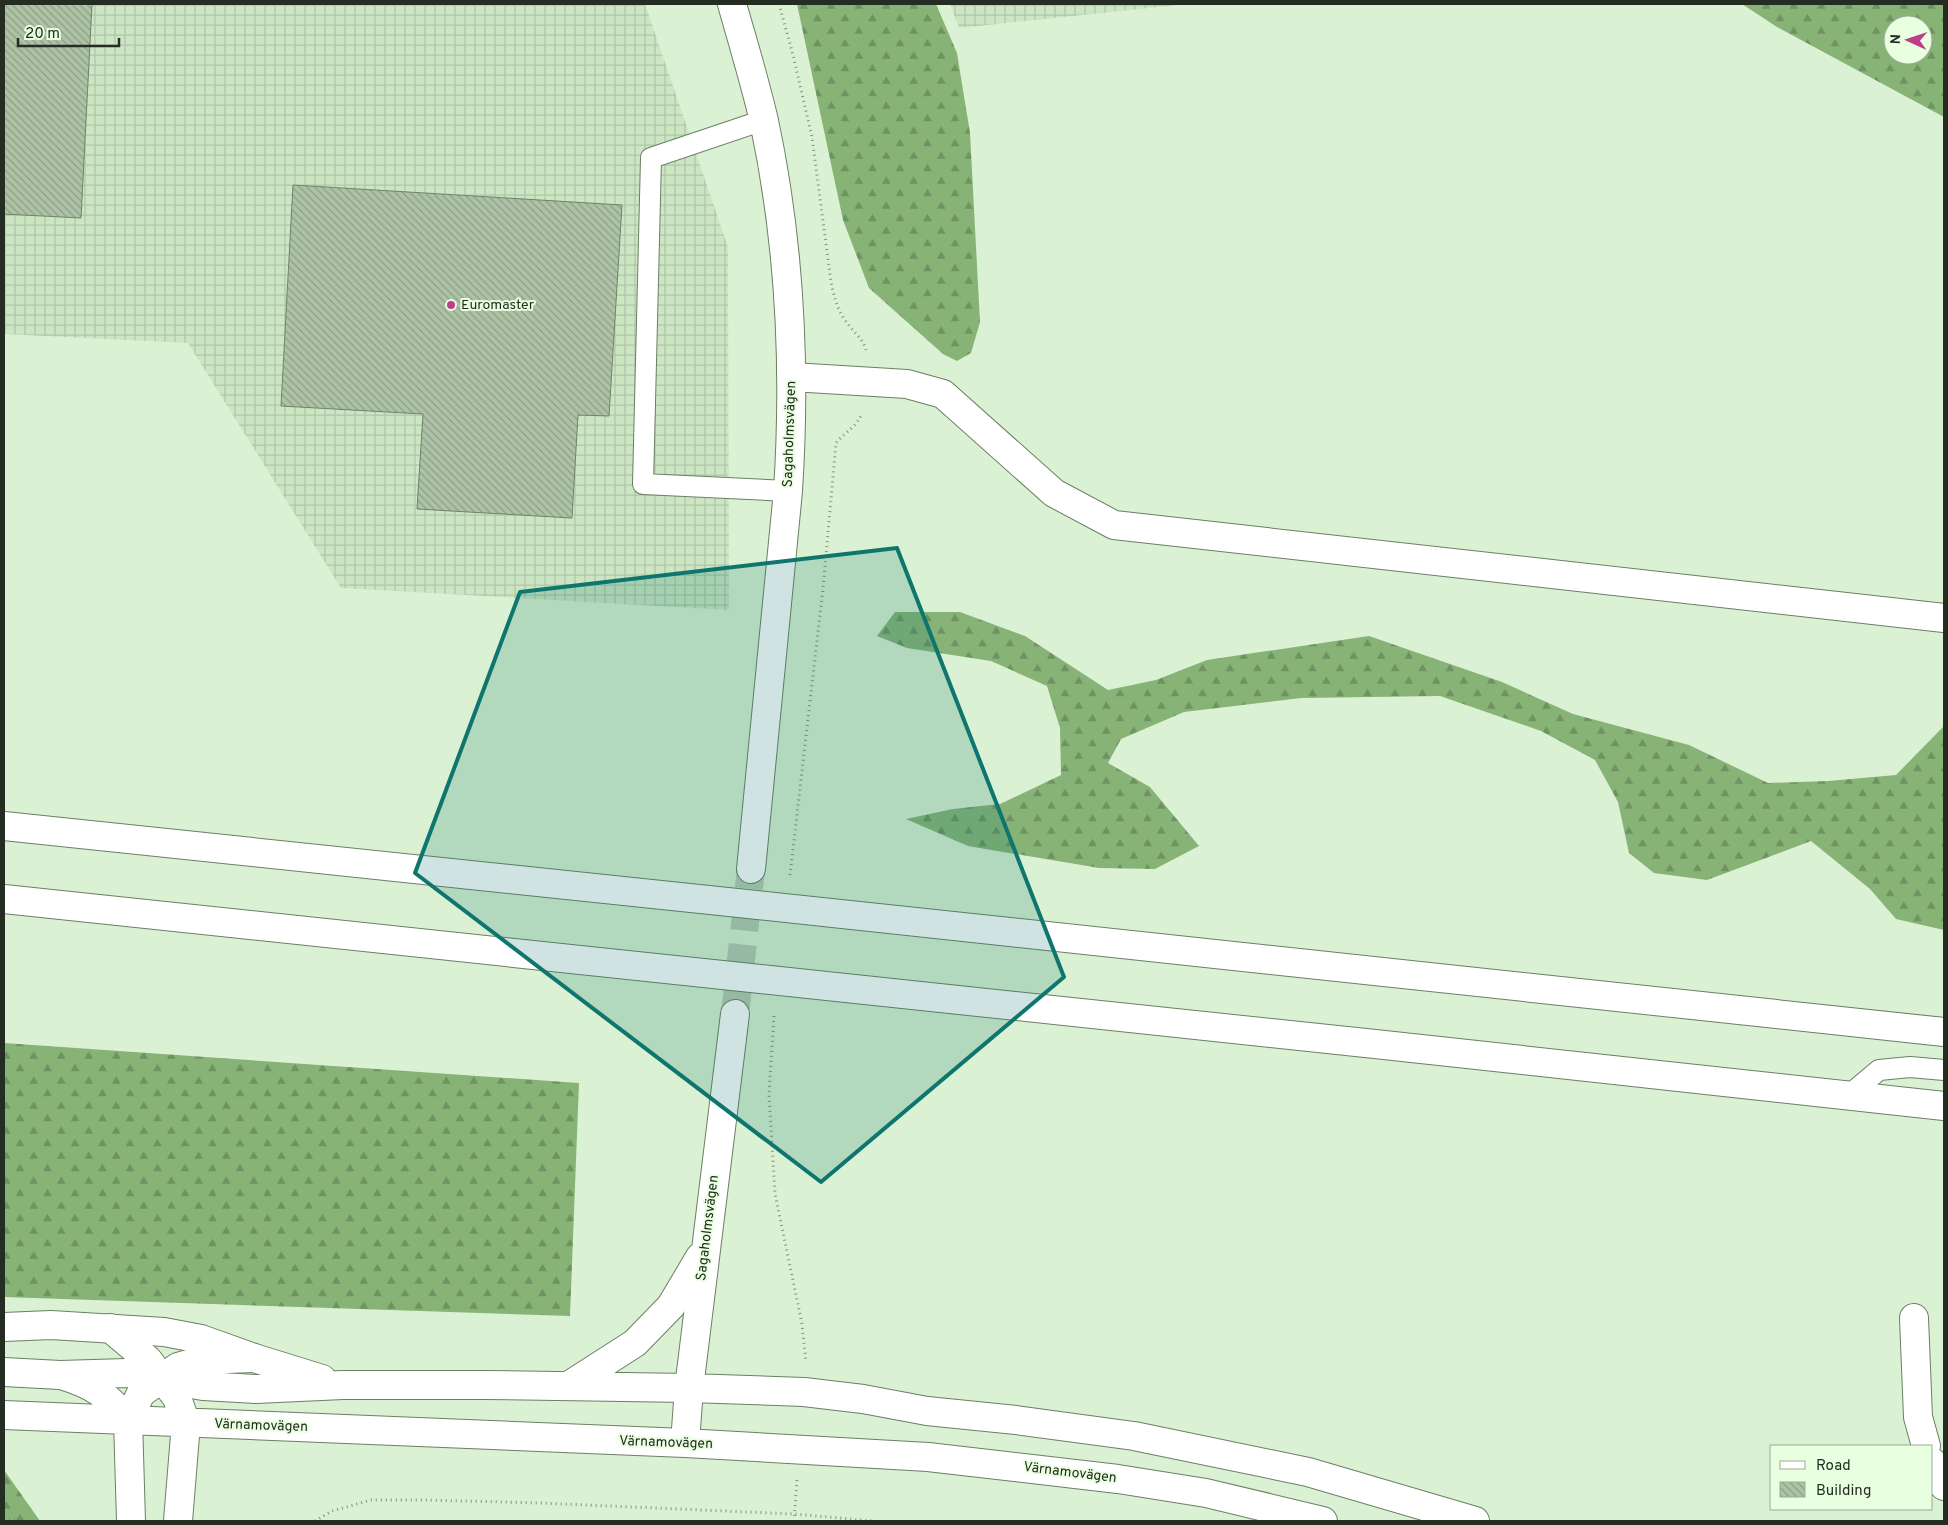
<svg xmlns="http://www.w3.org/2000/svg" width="1948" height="1525" font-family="Overpass,sans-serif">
<defs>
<pattern id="industrial-grid" width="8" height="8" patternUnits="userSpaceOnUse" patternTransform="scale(1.25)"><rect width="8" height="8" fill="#cce6c3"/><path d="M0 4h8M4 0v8" fill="none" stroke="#afc6a7"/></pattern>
<pattern id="forest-firs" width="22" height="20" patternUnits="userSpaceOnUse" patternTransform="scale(1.25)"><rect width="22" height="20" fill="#87b377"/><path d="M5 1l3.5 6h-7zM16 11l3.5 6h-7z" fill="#6e9261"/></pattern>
<pattern id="building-back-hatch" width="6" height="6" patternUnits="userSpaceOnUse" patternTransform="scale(1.25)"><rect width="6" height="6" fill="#aec3a6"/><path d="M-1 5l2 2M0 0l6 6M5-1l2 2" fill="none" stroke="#8d9f87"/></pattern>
</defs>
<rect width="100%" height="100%" fill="#dbf1d3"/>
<path fill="url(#industrial-grid)" d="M4,4h641l83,243 1,363 -388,-22 -153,-245 -184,-9z
M950,4h237l-228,24z"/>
<path fill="url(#forest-firs)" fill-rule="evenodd" d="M797,4h139l21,49 13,80 10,189 -9,31 -14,8 -14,-7 -74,-66 -26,-68z
M1742,4h202v113l-167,-90zM1893,25h30v30h-30z
M895,612h65l65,24 83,54 48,-10 51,-20 162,-24 133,46 71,32 116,31 79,38 60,-2 68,-6 48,-49v204l-48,-11 -26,-30 -59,-48 -104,39 -53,-7 -25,-20 -11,-51 -23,-42 -54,-29 -101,-35 -139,2 -117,14 -63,27 -13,24 42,24 49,59 -44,23 -56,-1 -131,-22 -62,-27 47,-10 47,-5 61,-29 -1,-47 -13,-42 -56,-25 -84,-13 -30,-12z
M4,1043l575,40 -9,233 -566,-19z
M4,1470l36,51h-36z"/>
<path fill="url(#building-back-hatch)" stroke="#6f8368" d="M4,4h88l-11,214 -77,-4z
M293,185l329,20 -13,211 -31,-1 -6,103 -155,-9 6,-95 -142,-8z"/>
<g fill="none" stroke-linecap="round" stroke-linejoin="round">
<path stroke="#b7cab0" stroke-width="28" stroke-dasharray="28 14" stroke-linecap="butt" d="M735,1014l16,-145"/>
<defs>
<path id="lane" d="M764,120l-113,38 -8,326 145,7
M1848,1096l31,-26 31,-3 34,3"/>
<path id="street" d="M792,377l115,7 36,10 111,99 60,32 830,93
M1914,1318l4,99 8,29
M110,1328l38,32 29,38 9,25 -8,98
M61,1375c35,11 43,18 67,45
M4,1415l681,28 243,14 190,22 88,14 117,28
M685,1443l4,-55
M1932,1462l8,19 4,5
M131,1521l-3,-101 13,-27 37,-26 14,-4 35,-4 27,-1"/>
<path id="secondary" d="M732,4c11,39 23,78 32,117 26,122 32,246 24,370l-37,378
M4,1327l47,-2 113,7 37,7 53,19 68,21
M4,1372l56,3 67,-2 76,13 53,3 87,-4h142l204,3 115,4 59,7 64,12 89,9 118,16 174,36 167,49
M568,1386l67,-43 36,-37 29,-49
M689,1388l46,-374"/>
<path id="highway" d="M4,826c647,66 1293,138 1940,206
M4,899l1371,145 569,62"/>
</defs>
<use href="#lane" stroke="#6b7f64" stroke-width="22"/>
<use href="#street" stroke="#6b7f64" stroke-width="30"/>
<use href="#secondary" stroke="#6b7f64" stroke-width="30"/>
<use href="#highway" stroke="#6b7f64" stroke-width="30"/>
<path stroke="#84937e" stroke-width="3" stroke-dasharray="1 4" stroke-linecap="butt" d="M779,4l14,51 19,82 19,145c3,14 6,27 14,38 7,11 18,18 21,30
M790,875l33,-286 13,-146c9,-11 21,-16 26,-30
M774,1016l-5,78 6,100 27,130 4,38
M4,1518l15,3
M315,1521l17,-10 39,-11h55l114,3 254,11 79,7
M794,1521l3,-41"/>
<use href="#lane" stroke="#fff" stroke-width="20"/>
<use href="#street" stroke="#fff" stroke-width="28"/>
<use href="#secondary" stroke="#fff" stroke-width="28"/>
<use href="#highway" stroke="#fff" stroke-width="28"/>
</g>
<path fill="#0f766e" fill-opacity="0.2" stroke="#0f766e" stroke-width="4" stroke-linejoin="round" d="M897,548l167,429 -243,205 -406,-309 105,-281z"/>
<circle fill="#be3e8a" stroke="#e8ffe0" stroke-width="2" cx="451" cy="305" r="5"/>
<g text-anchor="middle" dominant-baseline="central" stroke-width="4" stroke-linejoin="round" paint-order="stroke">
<g font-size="14" fill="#252d22" stroke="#e8ffe0" text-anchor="start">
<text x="461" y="305">Euromaster</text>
</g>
<g font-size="14" fill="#252d22" stroke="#e8ffe0">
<text transform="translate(790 434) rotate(-88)">Sagaholmsvägen</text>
<text transform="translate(708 1228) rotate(-83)">Sagaholmsvägen</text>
<text transform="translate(261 1426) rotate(2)">Värnamovägen</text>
<text transform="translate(666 1443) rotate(2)">Värnamovägen</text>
<text transform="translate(1070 1473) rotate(7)">Värnamovägen</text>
</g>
</g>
<rect width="1948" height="1525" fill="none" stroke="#252d22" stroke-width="10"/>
<rect x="1770" y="1445" width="162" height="65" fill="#e8ffe0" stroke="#9aab94"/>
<rect x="1780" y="1461" width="25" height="8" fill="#ffffff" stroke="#9aab94"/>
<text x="1816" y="1470" font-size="15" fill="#252d22">Road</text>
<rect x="1780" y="1482" width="25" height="15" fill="url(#building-back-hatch)" stroke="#9aab94"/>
<text x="1816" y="1495" font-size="15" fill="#252d22">Building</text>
<g transform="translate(1908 40) rotate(273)"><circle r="24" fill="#e8ffe0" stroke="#9aab94"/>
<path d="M0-4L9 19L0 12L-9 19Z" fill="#be3e8a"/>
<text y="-8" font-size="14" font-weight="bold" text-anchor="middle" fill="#252d22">N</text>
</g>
<path d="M18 38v8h101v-8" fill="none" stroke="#252d22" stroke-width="2.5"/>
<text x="25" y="38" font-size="15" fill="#252d22" stroke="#e8ffe0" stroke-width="4" paint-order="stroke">20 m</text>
</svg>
